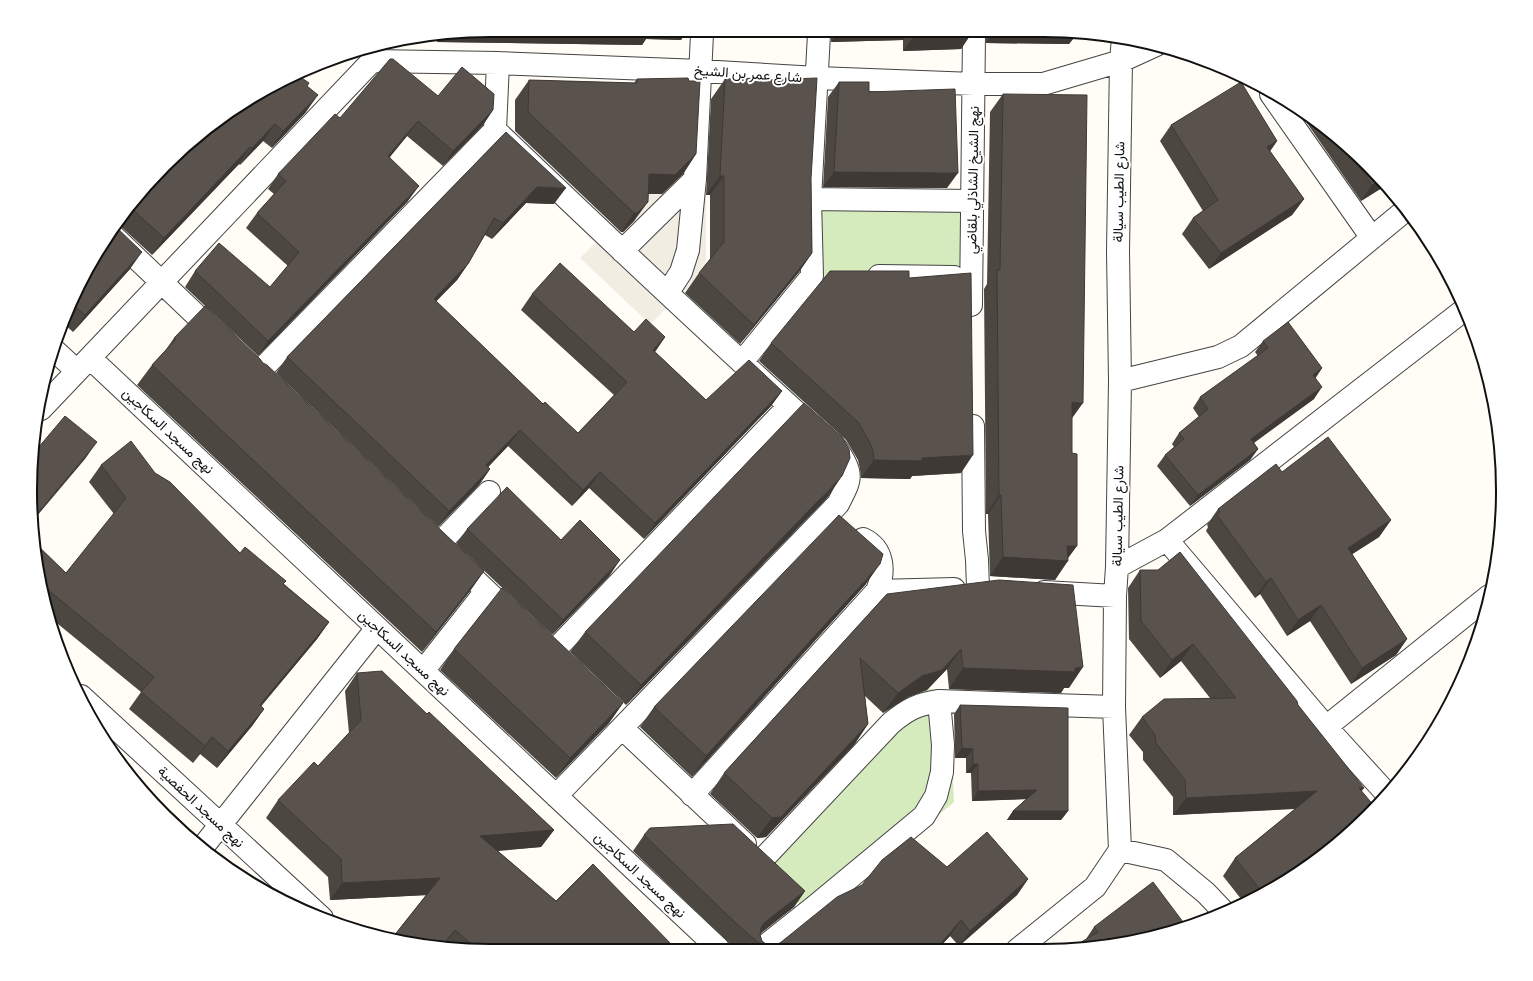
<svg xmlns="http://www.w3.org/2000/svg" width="1533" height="981" font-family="Spectral,Vazirmatn,serif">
<rect width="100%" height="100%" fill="#fffdf5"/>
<path fill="#d5ebbd" d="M790,191h190v92h-190z
M910,687l39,4 5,111 -138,117 -65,-57z"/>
<path fill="#f1ede2" d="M706,166v105l-56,53 -70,-66 92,-91z"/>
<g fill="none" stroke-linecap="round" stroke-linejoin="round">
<defs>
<path id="minor" d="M372,61l126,2 203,8 116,7 157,6h69l78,-23 35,-16
M1271,94l101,144
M495,130c113,108 226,215 342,319 16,26 15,28 1,55l-282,292
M810,199l162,2
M110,233l108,103
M622,251l73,-72
M879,276l75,1
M668,292l13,-20 7,-22 7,-71 7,-145
M971,305l3,-271
M53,349l24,22
M90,358l628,590
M742,362l70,-86 -2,-77 9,-165
M257,374l238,-244 3,-67
M1120,381l98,-24 23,-11 166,-137
M41,409l331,-348v-13
M973,426l1,105 3,29 1,28
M1167,540l159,187 62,68
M438,545l51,-53
M455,561l62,59
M1117,567l50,-27 297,-230
M877,591l77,-2
M1044,592l71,4
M552,653l237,-247
M423,671l63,-80
M81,696l241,222
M1326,727l163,-131
M622,728l123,116
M692,795l185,-204c8,-19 7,-42 -14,-52
M202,848l175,-220
M1120,850l46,10 40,33 18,19
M762,860l129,-137c17,-14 27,-19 48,-22l175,6
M761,949l52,-41 111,-92 12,-20 6,-24 1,-27 -4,-44
M1017,950l78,-63 25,-37 -6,-143 1,-111 2,-29 3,-186 -2,-130 3,-190 2,-23"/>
</defs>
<use href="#minor" stroke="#444" stroke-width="24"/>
<use href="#minor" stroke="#fff" stroke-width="22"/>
</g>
<path fill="#4d4742" d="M438,34h247l-4,6 -35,-1 -4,6 -205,-3z
M831,34h140l-10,15 -58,2v-11l-72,2z
M986,34h91l-8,10 -83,-1z
M637,79l59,75 -13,20 -21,20h-14l-14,27 -11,11h-2l-106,-101v-31l14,-20 105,3z
M725,79l40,1 46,99 1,74 -13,19 -59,72 -55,-51 14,-20 11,-14v-64h-4l5,-96z
M839,82l30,10 78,96 -124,-1 5,-90z
M307,86l-1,26 -34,36 -9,-7 -23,24 -1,-1 -87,91 -35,-32 8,-13 62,-66z
M1003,94l69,324 -4,140 -13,22 -65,-4 -2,-62h-2l-2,-225 3,-5 3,-172z
M438,96l55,14 -10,15 -40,41 -36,-30 -17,21 18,44 -150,155 -73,-69 10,-16 75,16 18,-21 -42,-38 11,-15 17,-19 -6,-5 10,-15 62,-56z
M1300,113l46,31 39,42 -24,15z
M1171,125l106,16 -7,10 34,48 -12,16 -83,54 -27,-35 11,-16 10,-7 -43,-70z
M506,132l48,72 -28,-1 -34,36 -7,-4 -17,29 -11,16 -21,21 107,103 35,29 36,-38 -93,-85 11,-16 102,38 31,5 -10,15 51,48 76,-9 -11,15 -127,133 -55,-51 -17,18 -64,-60 -20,21 2,2 -11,16 -41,42 -162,-154 11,-16z
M92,260l38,9 -57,63 -10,-9z
M909,278l52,195 -49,3 -2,3 -49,-1 -1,-9 -2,-9 -12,-20 -87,-79 12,-18z
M174,338l89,25 221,208 -14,20 -48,61 -285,-267 15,-20 13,-14z
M1263,341l59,27 -7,10 -1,21 -60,44 4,6 -8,11 -60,46 -33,-40 8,-11 9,-8 -2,-3 7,-11 20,-16 -6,-9 7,-11 58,-41 -3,-4z
M101,465l54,8 85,80 44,31 45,38 -12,17 -56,67 3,3 -12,17 -35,42 -17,-14 -7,9 -64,-54 12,-17 -94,-77 -1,-6 -12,-67 32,31 48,-59 -25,-32z
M1282,472l109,48 -12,17 -27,17 55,85 -11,16 -45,29 -41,-63 -23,15 -27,-42 -5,4 -49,-67 2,-4 -1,-2 11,-16z
M828,497l-202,208 -56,-53 15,-20z
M467,529l94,11 49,35 -58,60 -96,-91z
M1140,570l158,135 63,86 -38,65 -78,48 -22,-28 12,-18 60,-49 -122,6v-18l-30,-37v-8l-14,-17 13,-18 68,-19 -29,-37 -21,17 -31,-39 -1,-51z
M866,584l-174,193 -52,-50 14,-20z
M887,594l182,94h-5l-3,5 -112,-4 -2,-20 -20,21 -19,7 -25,16 -18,-17 3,28 -14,21 -88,92 -9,1 -47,-44 14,-21z
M454,649l169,54 -14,20 -53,55 -116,-108z
M357,673l70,41 127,116 -13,17 -43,4 58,50 119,47 -244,-1 -38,-10 33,-42 -96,5 -2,-23 -62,-59 12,-18 40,-34 31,-33 -4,-42z
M960,705l108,106 -7,9h-54l6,-9 13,-12 -54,2 -1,-28h-5v-15h-11l-1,-44z
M644,835l161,56 -11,16 -34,27 2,7 5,4 6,1 174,-79 81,12 -11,16 -58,51 -9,-10 -12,13 -202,-1 -7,-5 -96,-92z
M1186,926l-100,13 8,-12z"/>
<path fill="#3f3936" d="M443,34h242l-4,6 -35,-1 -4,6 -205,-3z
M837,34h71l-5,6 -72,2z
M915,34h56l-10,15 -58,2z
M993,34h84l-8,10 -83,-1z
M318,95l-12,17 -34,36 11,-17z
M493,110l-10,15 -40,41 10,-15z
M418,121l-11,15 -29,35 10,-15z
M275,124l-12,17 -23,24 12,-17z
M1277,141l-11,16 1,-10z
M250,147l-11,17 -87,91 12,-17z
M696,154l-13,20 -21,20 -27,-1 14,-19z
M834,172l124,1 -11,15 -124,-1z
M720,176h4l-14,19h-4z
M1380,180l5,6 -24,15 11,-16z
M419,186l-11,15 -150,155 10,-15z
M537,187l29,1 -12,16 -28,-1 -34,36 11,-16z
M1304,199l-12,16 -83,54 12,-16z
M648,202l-14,19 -11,11h-2l13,-19z
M142,252l-12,17 -57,63 12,-17z
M812,253l-13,19 -59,72 14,-19z
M468,264l-11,16 -34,35 11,-16z
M665,337l-11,16 -1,-3z
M1322,368l-7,11 -2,-4z
M1322,387l-8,12 -71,51 8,-11z
M782,391l-11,15 -127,133 11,-16z
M1072,402l11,1 -13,18z
M520,430l-12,16 -33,35 11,-16z
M97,442l-12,17 -54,64v-2z
M1258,449l-8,11 -60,46 8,-11z
M973,455l-12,18 -49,3 -2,3 -49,-1 13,-18 48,-2z
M490,469l-11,16 -41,42 11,-16z
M600,472l-11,16 -17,18 11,-16z
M842,476l-14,21 -202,208 15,-20z
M999,495h2l-13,19h-2z
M1391,520l-12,17 -42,27 11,-16z
M1067,546h10l-11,15h2l-13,19 -65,-4 13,-19z
M620,560l-10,15 -58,60 11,-15z
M880,564l-14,20 -174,193 14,-21z
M484,571l-14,20 -48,61 14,-20z
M1271,578l-11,16 -5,4 11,-16z
M1321,605l-11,16 -23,15 11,-16z
M329,622l-12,17 -69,83 12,-17z
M1407,639l-11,16 -45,29 11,-16z
M1193,644l-12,17 -21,17 12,-18z
M961,649l-14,20 -20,21 -19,7 -25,16 15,-20z
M1083,667l-14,21h-5l-3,5 -112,-4 14,-21h112z
M623,703l-14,20 -53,55 14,-20z
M264,709l-12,17 -35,42 11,-17z
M868,724l-14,21 -88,92 -9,1 15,-20z
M212,737l-12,17 -7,9 12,-17z
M962,748l11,1 -7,9h-11z
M973,764h5l-7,9h-5z
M1359,788h5l-13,18z
M1037,790l-7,9 -58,2 6,-10z
M1317,791l-13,17 -131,7 13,-17z
M1013,811h55l-7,9h-54z
M554,830l-13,17 -73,6 12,-17z
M440,878l-12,17 -98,5 12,-17z
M1028,879l-11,16 -58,51 11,-15z
M805,891l-11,16 -41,32 11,-16z
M961,920l-11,16 -12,13h-2z
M455,930l-13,17h-1z"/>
<path fill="#5a524d" stroke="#3f3936" d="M390,59h3l45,37 24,-29 32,27 -1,16 -40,41 -35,-30 -30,35 31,30 -151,155 -73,-70 24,-28 51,44 29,-35 -42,-39 29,-32 -8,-7 57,-60 5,4z
M299,76l10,7 -2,3 11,9 -35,36 -8,-7 -23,24 -2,-1 -86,91 -35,-32 58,-62 47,-36z
M688,78l1,3h11l-4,73 -21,21 -26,-1 -1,28 -11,11h-3l-106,-101 1,-32 108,3v-4z
M765,78v2l52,-2 -6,101 1,74 -58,72 -55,-52 25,-31v-66h-4l5,-97z
M839,82h30v10l86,-3 3,84 -124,-1z
M1241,82l36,59 -10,6 37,52 -83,54 -28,-35 25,-18 -47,-75z
M1003,94l84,1 -4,308 -11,-1v51l5,1v92h-10l1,15 -65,-4 -2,-62h-2l-2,-225h3z
M506,132l60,56 -29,-1 -34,36 -9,-5 -26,46 -34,35 109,105 2,-2 33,31 49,-51 -95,-88 28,-31 74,69 12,-13 19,18 -12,13 53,50 43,-40 33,31 -127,132 -55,-51 -17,18 -63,-60 -34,35 4,4 -41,42 -162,-154z
M1342,142l4,2 34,36 -8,5z
M115,226l27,26 -57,63 -13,-11 20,-44z
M830,271h79v7l62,-5 2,182 -51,3v3l-48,-1 -1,-9 -3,-8 -12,-21 -87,-79z
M205,306l55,53 3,4 4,2 217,206 -48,61 -284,-267 24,-26 -2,-1z
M1288,322l34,46 -9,7 9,12 -71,52 7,10 -60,46 -33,-40 19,-16 -5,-6 29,-24 -8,-12 68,-49 -5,-7z
M804,403l38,34 7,12 1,9 -8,18 -201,209 -56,-53z
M65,416l32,26 -66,79v-60l1,-6z
M1328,437l63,83 -43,28 59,91 -45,29 -41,-63 -23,15 -27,-42 -5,4 -49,-67 3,-3 -2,-3 58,-45 6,8z
M131,441l24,32 15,9 70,71 5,-6 41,34 -3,3 46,38 -69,83 4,4 -36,42 -16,-14 -7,9 -64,-54 13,-15 -113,-93 -7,-42 32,31 60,-75 -25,-33z
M507,487l54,53 19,-20 40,40 -57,60 -96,-91z
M839,515l44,39 -3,10 -174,192 -52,-49z
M1180,552l117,149 1,4 66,83h-5l16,19 -52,49 -60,37 -28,-35 82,-67 -131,7 -1,-18 -29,-37 -1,-8 -13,-18 22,-18 72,-1 -43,-54 -21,16 -31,-39 -1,-51h18z
M999,580l74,5 10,82 -8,1v4l-112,-4 -2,-19 -19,21 -20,6 -24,17 -38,-35 8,66 -87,93 -9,1 -48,-45 163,-179z
M502,588l121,115 -53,55 -116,-109z
M382,671l45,43 2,-2 125,118 -74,6 76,65 37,-37 82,84 -200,-1 -20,-17 -14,17h-10l-38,-10 47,-59 -98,5 -1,-24 -63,-59 36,-38 4,4 43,-46 -4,-47z
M960,705l108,3v103h-55l24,-21 -59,1v-27h-5v-15l-11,-1z
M147,791l12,10 -1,2z
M733,824l72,67 -41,32 -3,5 -1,7 2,6 5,4 6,1 7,-3 57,-46 25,-12 20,-25 29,-23 36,30 40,-35 41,47 -58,52 -9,-11 -25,29h-170l-26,-22 -96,-92 6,-7z
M1153,882l33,44 -25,9 -89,15h-4l30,-18 -4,-5z"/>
<g text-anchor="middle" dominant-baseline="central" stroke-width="4" stroke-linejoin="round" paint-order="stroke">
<g font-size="14" fill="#111" stroke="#fff">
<text transform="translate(748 74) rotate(4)">شارع عمر بن الشيخ</text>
<text transform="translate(973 180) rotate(-89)">نهج الشيخ الشاذلي بلقاضي</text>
<text transform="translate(1119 192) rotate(-89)">شارع الطيب سيالة</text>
<text transform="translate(168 431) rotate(43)">نهج مسجد السكاجين</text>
<text transform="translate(1118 516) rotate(-89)">شارع الطيب سيالة</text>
<text transform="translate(404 653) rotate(43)">نهج مسجد السكاجين</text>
<text transform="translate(201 807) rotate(43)">نهج مسجد الحفصية</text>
<text transform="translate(640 875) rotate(43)">نهج مسجد السكاجين</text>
</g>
</g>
<path d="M0 0H1533V981H0ZM490 37H1043A453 453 0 0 1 1496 490V491A453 453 0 0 1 1043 944H490A453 453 0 0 1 37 491V490A453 453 0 0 1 490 37Z" fill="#fff" fill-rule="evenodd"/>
<path fill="none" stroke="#111" stroke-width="2" d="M490 37H1043A453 453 0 0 1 1496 490V491A453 453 0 0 1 1043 944H490A453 453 0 0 1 37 491V490A453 453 0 0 1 490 37Z"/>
</svg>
